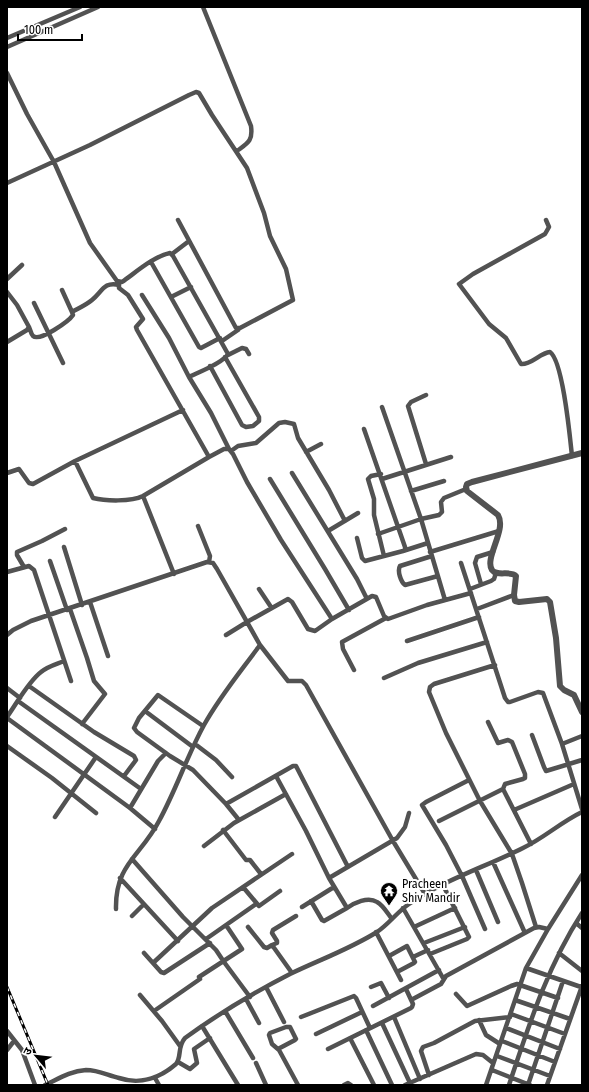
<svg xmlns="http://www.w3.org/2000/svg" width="589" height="1092" font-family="'Fira Sans Condensed','Noto Sans Devanagari',sans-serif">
<rect width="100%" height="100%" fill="#fff"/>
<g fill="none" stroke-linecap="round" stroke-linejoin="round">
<path stroke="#525252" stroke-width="4.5" d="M203,7l48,119c2,15 -3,17 -14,25
M7,38l73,-31
M7,47l91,-40
M7,73l20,41 27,48 36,81 27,38 5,1c13,-9 32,-26 48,-29l3,3 55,98c-5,9 -29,18 -39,23
M7,183l83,-38 99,-50 7,-3 3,1 13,22 35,53 17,45 6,23 16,33 7,31 -53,28h-4l-58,-108
M546,220l3,7 -4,7 -72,40 -14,10 30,40 17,14 15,26c10,1 19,-11 29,-12 13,9 20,86 22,104
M172,254l17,-13
M151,262l48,85 2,1 19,-10
M7,279l15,-14
M119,282v6l9,7 15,24 -7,8 1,3 72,127
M7,292l10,13 12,22 -2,3 -20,12
M142,295l27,43 20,39 22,36 18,36
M171,297l20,-10
M34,303l29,60
M72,312c7,-4 14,-7 20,-12 10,-8 12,-19 27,-15
M29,327c1,2 2,7 4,9 7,6 36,-15 40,-21l-1,-3 -10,-22
M222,341l16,-11
M228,355l14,-7 4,1 3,5
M210,366l32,59 4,2 7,-1 6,-5v-4l-34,-60
M382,407l39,112 24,81
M364,429l41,118v3
M231,451l7,-5 18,-3 23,-20 6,-1 9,2 4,14 31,52 16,31
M306,452l15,-8
M75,461l18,37c12,3 38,4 50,-2l66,-39 15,-8h5l4,5 14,28 34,58 51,79
M426,464l-18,-58 3,-4 15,-7
M7,473l12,-4 10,14 4,1 42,-23 108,-51
M292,473l65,106 10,20
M381,474l-10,2 -3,3 6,20v16l10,41
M270,479l55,90 24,41
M382,479l69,-22
M411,491l33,-10
M143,496l31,78
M198,526l12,30 -1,6
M328,531l30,-18
M378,534l43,-15 18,-4 3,-3 -1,-10 3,-4 22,-9
M357,538l5,20 3,3 38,-10 25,-8
M64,547l18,58
M430,552l69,-21
M432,556l-32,10c-3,5 1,16 5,19l33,-9
M50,561l17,49
M461,563l44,135 3,4h2l28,-10 5,1 19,51 20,65
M24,567l-7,-12v-3l25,-11 23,-12
M7,572l22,-6 5,4 37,111
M481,584l-6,-21 2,-6 16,-5
M259,589l12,18
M470,589l21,-8 3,-2 2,-6
M90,602l18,54
M70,609l17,49 7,23 11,13 -23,30
M477,609l37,-14
M247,622l41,-23 4,3 16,27 7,2 17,-12 40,-23 4,1 8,19 4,3 39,-14 44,-12
M7,635l6,-5 18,-9 176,-59 6,1 4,6 43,76 28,36h14l4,4 87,156 32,53
M226,635l21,-13
M407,641l72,-24
M495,665l-61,19 -4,3 -1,5 17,41 34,68 32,53 10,29 14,44
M354,670l-11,-21 -1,-7 44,-24
M384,678l34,-15 69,-21
M29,686l65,46 40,24 2,4 -12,16
M7,688l13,10
M18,701l123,88
M145,711l48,36
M7,717c10,-14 21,-35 34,-45 7,-6 16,-8 23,-11
M7,718l123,90 25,21
M488,722l10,21 10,-3 4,2 13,32v4l-2,1 -18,5 -2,5 28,55
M203,726l-45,-31 -19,23 -5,10 3,4 33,24 23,14 33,34 13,16
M532,735l12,32 2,4 36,-11
M195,744l21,16 16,17
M562,744l20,-8
M7,746l45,32 44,35
M276,776l30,55 23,47 18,30c7,-5 21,-12 30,-6 6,3 11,12 15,17
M469,780l-43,22 -4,3 24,40 16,31 23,53
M226,804l67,-38h3l52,101
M130,808l28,-47 8,-8
M514,810l60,-26
M55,817l41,-60
M439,821l64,-32
M223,830l23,30h4l11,14
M204,846l30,-23 52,-29
M132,859l51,58 33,33 8,12 26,35
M493,862l32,71
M476,870l22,52
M120,878l58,63
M329,878l68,-40 8,-11 4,-14
M243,887l16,19 21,-15
M311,901l11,19 2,1 23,-13
M302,907l32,-20
M403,908l40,70
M116,909c-1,-45 25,-53 43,-88 17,-31 28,-65 45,-96 16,-29 37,-54 56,-80
M132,916l12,-12
M576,923l6,5
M248,927l16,20 3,1 5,-3 20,28
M414,927l41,-19
M376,932l25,48
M206,939l50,-35
M424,943l41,-16
M272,945l5,-2v-2l-5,-8 1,-3 23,-14
M144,953l17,19 3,1 46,-30
M559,953l23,18
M430,954l37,-15 2,-2 -26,-52
M389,956l18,-10 8,16 -1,1 -17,9
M413,957l15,-7
M153,963l59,-55 80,-54
M526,968l55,19
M199,977l43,-28 -16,-24
M266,987l18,35
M371,987l10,-4 8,15
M456,994l11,12 44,-20 6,-2 41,14
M140,995l22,26 18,25
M246,999l13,24
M411,1000l30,-16 5,-8 88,-48 5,-1 9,2
M515,1000l55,19
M373,1006l66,-36
M154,1011l46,-32
M225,1011l28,47
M511,1014l54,20
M301,1017l53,-21 2,2 14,30
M394,1017l26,62
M479,1020l7,15 14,9
M382,1023l28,60
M202,1026l36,59
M506,1028l54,21
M366,1030l26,55
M7,1031l15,19 13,35
M316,1034l46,-22
M350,1038l24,47
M502,1041l53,21
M278,1049l17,-9 1,-1 -6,-12h-4l-16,6 -1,2 3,9 7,6 19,35
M328,1049l83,-41 1,-1 1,-3 -7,-15
M7,1050l7,-9
M497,1056l53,20
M178,1062l12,7 7,-6 -3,-14 16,-11
M256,1063l10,22
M492,1070l38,15
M429,1075l-8,-24 2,-4 11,-4 41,-22 35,-4
M155,1078l4,7
M45,1085c13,-6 25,-14 41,-15 12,0 21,5 33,8 21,7 41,0 57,-14 6,-8 1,-17 9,-26 33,-24 68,-45 105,-64 29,-14 60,-25 87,-42 12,-8 20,-20 32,-28 35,-24 76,-37 114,-56 21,-10 38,-26 59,-36
M344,1085l4,-2 3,2
M405,1085l71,-31 7,1 10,8
M486,1085l40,-117 22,-39 34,-54
M509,1085c20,-60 38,-118 73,-172
M528,1085l35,-104
M547,1085l35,-99"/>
<path stroke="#525252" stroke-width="6" d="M582,453l-110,29 -5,2 -1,3 1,4 31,24c9,15 -14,43 -6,55 5,7 18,0 24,6l-2,19 1,6 4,1 28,-3 3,3 6,36 4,48 4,4 10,5 8,17"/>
<defs>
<path id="rail" d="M7,987l41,98"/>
</defs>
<use href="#rail" stroke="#000" stroke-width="3"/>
<use href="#rail" stroke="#fff" stroke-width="1.5" stroke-dasharray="4.5" stroke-linecap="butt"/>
</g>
<defs>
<symbol id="temple-pin" viewBox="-11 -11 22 30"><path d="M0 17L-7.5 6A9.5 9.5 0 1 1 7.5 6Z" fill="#000" stroke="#fff"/><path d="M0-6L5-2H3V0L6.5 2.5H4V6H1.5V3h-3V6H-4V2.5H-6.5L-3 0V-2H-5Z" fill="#fff"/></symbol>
</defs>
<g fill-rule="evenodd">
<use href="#temple-pin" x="379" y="881" width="20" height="27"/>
</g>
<g text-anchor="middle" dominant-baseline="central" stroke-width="4" stroke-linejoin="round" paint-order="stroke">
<g font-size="12" fill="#000" stroke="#fff" text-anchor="start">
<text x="402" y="884">Pracheen<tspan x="402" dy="14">Shiv Mandir</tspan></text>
</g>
</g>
<rect width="589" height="1092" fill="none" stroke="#000000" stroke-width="16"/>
<g transform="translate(36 1056) rotate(298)" stroke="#ffffff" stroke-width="3" paint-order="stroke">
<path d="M0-3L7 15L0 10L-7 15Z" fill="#000000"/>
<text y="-6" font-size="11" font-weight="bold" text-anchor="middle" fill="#000000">उ</text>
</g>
<path d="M18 34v6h64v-6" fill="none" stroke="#000000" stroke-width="2"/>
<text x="24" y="34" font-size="12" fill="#000000" stroke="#ffffff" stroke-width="3" paint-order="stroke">100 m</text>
</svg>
